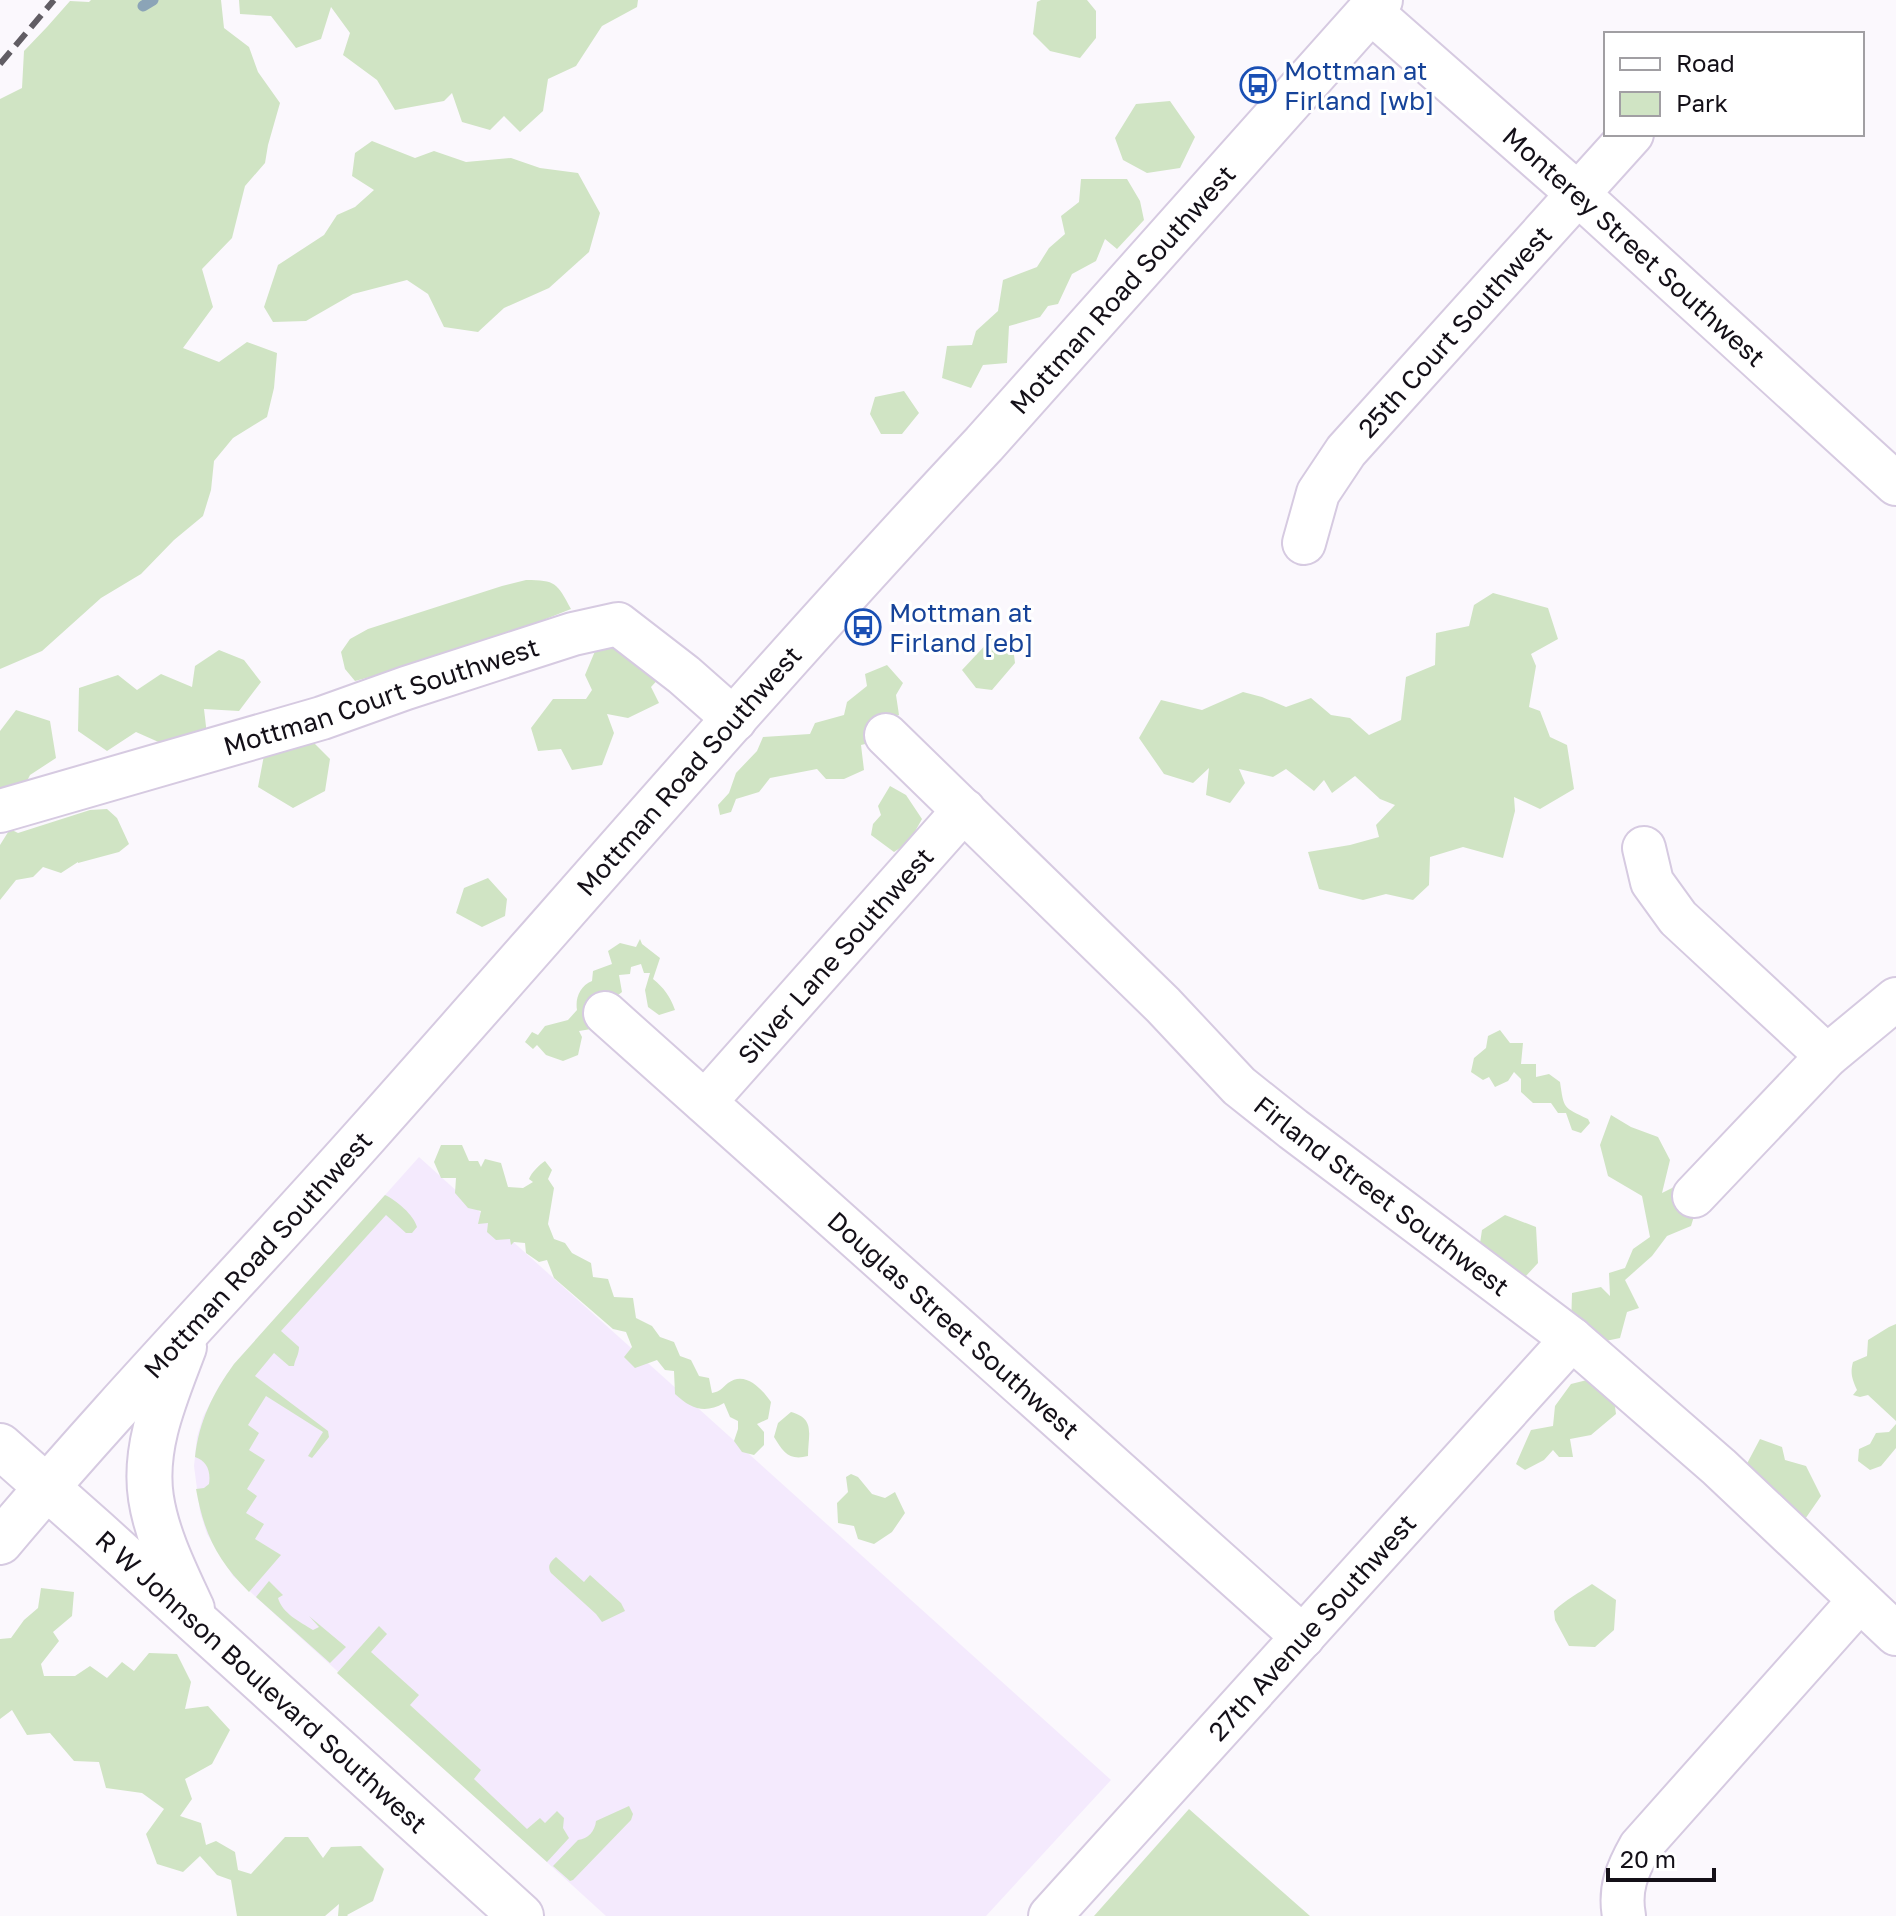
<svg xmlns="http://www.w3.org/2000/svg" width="1896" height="1916" font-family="'Golos Text',sans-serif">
<rect width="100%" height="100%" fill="#fbf8fd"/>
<path fill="#f4eafd" d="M419,1157l692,623 -125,136h-380l-373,-340 -26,-42 -7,-22 -6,-46 3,-29 6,-20 16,-31 15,-22z"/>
<path fill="#d0e4c4" d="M91,0h130l3,28 25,19 9,25 22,31 -12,42 -3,18 -20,23 -13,52 -30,31 11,38 -30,41 36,14 28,-20 30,11 -3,35 -7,29 -34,21 -19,23 -3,29 -8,26 -29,24 -33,34 -40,24 -59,53 -42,18v-570l22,-11 2,-37 23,-24 23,-26 19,1z
M239,0h399l-1,7 -35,19 -26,40 -28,13 -5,32 -23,21 -16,-16 -14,14 -28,-8 -10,-29 -8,8 -49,9 -18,-30 -34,-25 7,-22 -19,-26 -10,32 -25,9 -25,-32 -31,-2z
M1041,0h46l9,11v27l-16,20 -30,-7 -17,-17 4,-32z
M1170,101l25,36 -15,31 -33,5 -24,-13 -8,-22 21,-34z
M372,141l43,17 19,-7 32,11 45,-4 29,10 38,5 22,40 -11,39 -40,36 -45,20 -26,24 -34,-5 -16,-33 -21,-14 -54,14 -47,27 -33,1 -9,-15 14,-42 46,-30 13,-20 18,-8 19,-17 -22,-14 3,-23z
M1081,179h46l13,22 4,19 -27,29 -12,-10 -9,22 -24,13 -14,30 -10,2 -8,11 -31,9 -2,37 -24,2 -12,23 -29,-10 5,-32 25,-1 4,-14 22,-20 5,-31 34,-13 12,-19 16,-14 -4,-18 18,-14z
M904,391l15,22 -17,21h-21l-11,-20 5,-17z
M526,580c30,0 31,3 45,29l-73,29 -64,22 -79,21 -10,-12 -4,-17 9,-13 18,-10 134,-43z
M1493,593l55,15 10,31 -27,15 5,12 -7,41 11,4 10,26 17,8 7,44 -34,20 -26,-12 1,14 -12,47 -40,-11 -33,10 -1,28 -16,15 -27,-6 -23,6 -44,-11 -11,-37 42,-7 29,-8 -3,-12 19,-20 -15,-6 -25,-23 -23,17 -8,-13 -10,11 -28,-22 -13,8 -34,-8 6,14 -15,20 -24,-8 3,-27 -16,15 -29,-9 -25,-36 22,-38 41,10 41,-18 19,5 24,10 25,-9 20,17 19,3 19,17 32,-15 5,-43 29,-12 1,-32 33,-7 5,-21z
M992,638l21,9 2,16 -23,27 -16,-2 -14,-18z
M598,644l46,10 19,20 -12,13 8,16 -31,15 -21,-4 7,19 -12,32 -30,5 -11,-21 -23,2 -7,-23 22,-29h33l6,-9 -7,-15z
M219,650l25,10 17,22 -22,29 -35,-2 3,26 -35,13 -36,-16 -29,19 -29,-20 1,-43 39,-13 19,15 24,-16 31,13 3,-21z
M887,665l16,18 -7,12 3,20 -14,6 -7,20 -17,4 3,25 -20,9h-18l-9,-10 -47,9 -11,14 -23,7 -5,13 -11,3 -2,-10 11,-12 7,-20 21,-22 6,-14 47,-3 5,-11 29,-8 3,-13 20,-16 -2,-12z
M16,710l34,11 6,37 -26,17 -11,22 -19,2v-68z
M310,739l20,20 -5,32 -32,17 -35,-21 7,-37z
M890,786l16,9 16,24 -13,23 -15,10 -23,-17 2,-11 8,-9 -3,-9z
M107,809l10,9 12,26 -10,8 -41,11v-1l-17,11 -18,-6 -10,10 -17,3 -16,20v-55l10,-16 8,4 72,-23z
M488,878l19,21 -2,17 -23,11 -26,-14 8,-25z
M640,939l2,5 18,14 -7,21c11,9 17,17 22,31l-16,5 -11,-8 -3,-17 5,-17h-6l-3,-9 -10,3 -1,7 -11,1 3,17c-14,11 -23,22 -31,37l-12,2 3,6 -4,18 -15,6 -17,-6 -9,-10 -4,4 -8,-7 7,-10 6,3 7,-9 23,-6 9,-10c-2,-12 3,-24 15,-29l1,-10 19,-7 -4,-13 12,-8 16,4z
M1500,1030l10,13h13l-2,21h15v13l13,-3 11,8c4,27 3,25 28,37l2,4 -9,10 -9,-3 -6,-17h-8l-7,-10h-18l-12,-11v-13l-7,-7 -6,9 -13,6 -6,-10 -6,3 -12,-8 3,-14 12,-10 2,-12z
M1611,1115l20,12 27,10 12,23 -8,33 22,-11 16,15 -9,29 -24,10 -15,20 -27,24 14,28 -12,4 -7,26 -24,5 -25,-15 1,-35 29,-6 9,9 -1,-23 16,-5 8,-19 17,-12 -8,-41 -34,-20 -8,-31z
M441,1145h21l7,16h9l3,6 4,-8 16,4 7,24 15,1 10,-6 -4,-3c2,-6 11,-15 16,-18l7,9 -4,9 6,9 -6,36 6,15 11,4 7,10 19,10 2,14 15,2 6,18 19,1 3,20 16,8 8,11 14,5 6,14 11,4 8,16 10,2 3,15c9,-2 9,-4 16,-10 17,-13 34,6 43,19l-3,17 -11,5 7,8v13l-10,10 -12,-3 -8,-11 4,-12v-8l-8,-4 -6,-14c-19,11 -33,6 -49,-9l-1,-23 -9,-1 -8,-10 -22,8 -11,-11 8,-10 -6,-15 -13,-3 -59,-51 -7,-18 -8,2 -13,-9 -1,-10 -11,-1 -3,3 -1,-6 -14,1 -9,-8 1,-9 -10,1 3,-13 -13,-3 -13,-15 1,-15h-15l-7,-16z
M385,1195c11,5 29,20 32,32l-5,6h-6l-20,-18 -105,116 18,16c0,8 -4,12 -5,19h-5l-15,-13 -19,23 73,55 1,6 -17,21 -4,-2 15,-24 -57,-36 -18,29 11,8 -10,17 16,10 -18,29 10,7 -11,17 18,11 -9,15 26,16 -32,37c-32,-32 -45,-58 -53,-103l8,-1 5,-4c2,-13 -2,-23 -14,-27 4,-36 18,-64 39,-93z
M1505,1215l31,12 2,36 -13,14 -30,-8 -16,-19 3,-20z
M1896,1324v97l-28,-26 -8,2 -7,-2 4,-5c-5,-11 -7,-17 -4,-28l14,-6 1,-16 21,-13z
M1595,1378l18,14 3,22 -25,21 -21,4 3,18h-14l-6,-7 -9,10 -19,10 -9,-6 15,-34 22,-4 2,-20 16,-22z
M791,1412c25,7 17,22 17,44 -19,5 -25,-4 -34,-19l4,-14z
M1896,1424v24l-15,18 -11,4 -12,-9 1,-12 11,-5 6,-11 13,-1z
M1760,1439l22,8 3,13 21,6 15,30 -18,26 -61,-49z
M851,1474l7,3 14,17 13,4 10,-6 10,21 -13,19 -18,12 -16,-5 -4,-13 -16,-3 -1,-20 11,-11 -2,-15z
M556,1557l28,25 6,-7 31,28 4,8 -23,11 -6,-8 -45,-41c-4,-7 -1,-11 5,-16z
M269,1581l14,14 -5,3c4,15 22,24 35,32l6,-3 -10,-11 37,31 -16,16 -74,-66z
M1592,1584l24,16 -2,30 -19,17 -26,-1 -14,-26 -1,-9c11,-11 25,-18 38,-27z
M41,1588l33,4 -2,24 -19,16 6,9 -18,23 3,12h31l15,-10 17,12 15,-16 12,9 15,-18 28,1 14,28 -6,27 23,-3 22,24 -18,34 -27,15 7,20 -12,17 21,7 5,22 10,-4 19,11 3,18 13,4 34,-37h23l15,21 8,-11 30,-1 23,23 -11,32 -26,14 1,1h-10l1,-12 -14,12h-88l-6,-36 -14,-5 -17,-19 -17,16 -26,-8 -11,-30 18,-25 -22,-16 -36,-5 -7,-26 -25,-1 -24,-28 -23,2 -15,-25 -12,9v-80l11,-1 13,-18 14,-12z
M379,1626l8,8 -16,18 48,43 -9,10 71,65 -7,9 53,50 13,-11 5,5 12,-12 7,7 -1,10 6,10 -22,24 -210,-189z
M629,1806l4,8 -2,6 -58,60 -3,1 -17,-15 25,-26c10,-1 17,-9 18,-19z
M1189,1809l121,107h-216z"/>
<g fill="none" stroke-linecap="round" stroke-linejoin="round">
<path stroke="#8ba4b7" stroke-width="11" d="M143,6l10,-6"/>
<defs>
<g id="minor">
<path id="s1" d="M1370,11l208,183 318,290"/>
<path id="s2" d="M1304,543l14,-50 28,-42 286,-317"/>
<path id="s3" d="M886,735l277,270 76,81 54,43 279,210 147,128 177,167"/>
<path id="s4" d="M0,811l322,-93 84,-30 167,-54 45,-10 66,51 51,45"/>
<path d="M1644,848l8,34 26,36 149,138"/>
<path id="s5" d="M605,1013l698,624"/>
<path id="s6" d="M705,1102l259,-292"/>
<path d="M1694,1196l133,-140 69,-57"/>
<path id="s7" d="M1050,1916l522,-577"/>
<path d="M1624,1916c-5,-27 3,-46 16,-69l219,-246"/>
</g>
<g id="tertiary">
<path d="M184,1347c-18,48 -41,99 -33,151 6,39 25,76 41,111"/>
<path id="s8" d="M0,1446l96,85 425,385"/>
<path id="s9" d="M0,1542c118,-140 245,-271 367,-408 205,-230 406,-465 617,-690l396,-444"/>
</g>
</defs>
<use href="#minor" stroke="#d6cae1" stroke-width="46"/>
<use href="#tertiary" stroke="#d6cae1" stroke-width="48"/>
<use href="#minor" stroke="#fff" stroke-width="42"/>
<use href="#tertiary" stroke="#fff" stroke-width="44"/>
<path stroke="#615d64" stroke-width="6" stroke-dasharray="16 8" stroke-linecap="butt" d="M0,64l54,-64"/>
</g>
<defs>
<symbol id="bus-ring" viewBox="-11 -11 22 22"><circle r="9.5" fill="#fff" stroke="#1a4fb4" stroke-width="1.5"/><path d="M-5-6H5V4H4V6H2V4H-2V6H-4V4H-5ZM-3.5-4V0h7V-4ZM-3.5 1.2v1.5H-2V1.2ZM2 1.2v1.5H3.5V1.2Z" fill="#1a4fb4"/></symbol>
</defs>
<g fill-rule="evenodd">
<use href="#bus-ring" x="1238" y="65" width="40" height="40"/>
<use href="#bus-ring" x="843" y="607" width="40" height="40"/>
</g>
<g text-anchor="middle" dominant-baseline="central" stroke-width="6" stroke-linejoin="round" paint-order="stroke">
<g font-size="26" fill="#164399" stroke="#fff" text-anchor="start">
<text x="1284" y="70">Mottman at<tspan x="1284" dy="30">Firland [wb]</tspan></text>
<text x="889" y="612">Mottman at<tspan x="889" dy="30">Firland [eb]</tspan></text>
</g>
<g font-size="26" fill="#141018" stroke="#fff">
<text stroke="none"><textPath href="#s1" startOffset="354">Monterey Street Southwest</textPath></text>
<text stroke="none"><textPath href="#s9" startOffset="1682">Mottman Road Southwest</textPath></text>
<text stroke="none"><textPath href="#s2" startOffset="264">25th Court Southwest</textPath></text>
<text stroke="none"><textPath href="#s4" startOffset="398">Mottman Court Southwest</textPath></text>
<text stroke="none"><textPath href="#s9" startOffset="1034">Mottman Road Southwest</textPath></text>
<text stroke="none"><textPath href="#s6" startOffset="196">Silver Lane Southwest</textPath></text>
<text stroke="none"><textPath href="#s3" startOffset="678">Firland Street Southwest</textPath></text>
<text stroke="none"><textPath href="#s9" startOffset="386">Mottman Road Southwest</textPath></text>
<text stroke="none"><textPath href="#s5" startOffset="468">Douglas Street Southwest</textPath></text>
<text stroke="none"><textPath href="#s7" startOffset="390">27th Avenue Southwest</textPath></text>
<text stroke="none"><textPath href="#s8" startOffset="352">R W Johnson Boulevard Southwest</textPath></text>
</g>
</g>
<rect x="1604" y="32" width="260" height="104" fill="#ffffff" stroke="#a19fa3" stroke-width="2"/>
<rect x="1620" y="58" width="40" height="12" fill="#ffffff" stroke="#a19fa3" stroke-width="2"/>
<text x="1676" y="72" font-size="24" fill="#141018">Road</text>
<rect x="1620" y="92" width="40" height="24" fill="#d0e4c4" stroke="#a19fa3" stroke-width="2"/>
<text x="1676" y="112" font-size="24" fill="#141018">Park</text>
<path d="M1608 1868v12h106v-12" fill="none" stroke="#141018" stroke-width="4"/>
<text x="1620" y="1868" font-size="24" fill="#141018" stroke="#ffffff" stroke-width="6" paint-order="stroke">20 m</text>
</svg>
